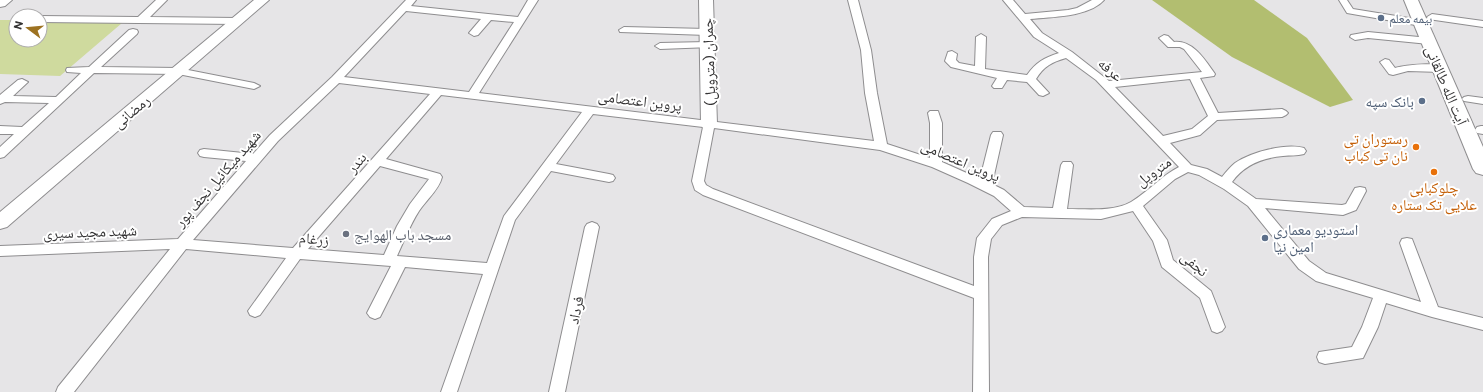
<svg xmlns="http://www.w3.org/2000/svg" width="1483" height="392" font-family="Commissioner,'Noto Naskh Arabic',sans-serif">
<rect width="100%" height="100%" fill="#e6e5e7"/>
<path fill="#cfda9e" d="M0,20h16v20h24v-19l82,2 -62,53 -60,-2z"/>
<path fill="#b2be70" d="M1152,0h102l53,38 46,62 -23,7 -98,-50z"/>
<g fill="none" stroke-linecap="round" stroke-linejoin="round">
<defs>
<path id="street" d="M156,0h11l-17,17 87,1 5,3 -5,3 -197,-2v-6l98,1z
M406,0h10l-5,6 107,11 10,-17h10l-59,93 395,48 -9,-48 -4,-43 -13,-50h10l13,50 6,43 10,51 43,14v-35l-2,-10 2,-2h8l4,12v39l38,17 11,-44 2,-3h8l2,3 -11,49 12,6 20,17 29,1 8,-43 2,-3h8l2,3 -6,44c19,0 47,3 64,-7 17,-10 30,-26 48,-35l-83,-87 -30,-22c-14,4 -22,8 -30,21l13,14 -6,3 -4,-1 -12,-13 -20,-2 -5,8h-8l-2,-2 5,-8 -46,-11 -6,-6 3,-9 4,-1 5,3 -1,6 3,3 16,3 1,-29 5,-3 5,3 -1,32 42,6c9,-13 17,-17 32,-22l-25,-16 -31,-37h10l12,14 43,-4 9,-2 15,-8h12c-15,17 -53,17 -74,19l12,14 30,19 37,29 93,-9 -18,-23 -4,-2h-12l-9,-9 5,-3 4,1 6,6c19,-2 31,18 41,32l-1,2 -14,2 18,35 64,-4 4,2 2,2 -2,2 -4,2 -65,3 -17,15 -30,8 21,22 16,4 15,8c4,-5 8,-10 13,-14 16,-11 50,-20 69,-15l2,3 -2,3c-7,2 -14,1 -21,2 -21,2 -39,9 -51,26l24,17 86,6 4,-1 9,-16 5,-1 5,1 1,3 -10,19 -13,5 -78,-7 44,53 17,12 95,29 -21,-59 2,-4 5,-1 5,1 26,68 45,11v12l-51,-13 -46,-14 -8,24 -15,31 -38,6 -6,-2 -2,-5 2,-5 33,-5 10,-20 11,-29 -57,-17 -17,-12 -51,-63 -24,-17 -25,-14 -11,-3 -13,7 -32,27 24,34 6,20 38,31 14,36 -3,4 -5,2 -5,-2 -12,-33 -38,-31 -9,-26 -20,-30 -32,8 -79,-2 -20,8 -11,14 -3,18 1,135h-16l1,-94 -271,-103 -8,-5 -3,-9 11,-54 -110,-13 -37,50 53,10 4,1 2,3 -2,3 -4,1 -58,-11 -36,49 -58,172h-16l42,-118 -78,-7 -25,50 -5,2 -5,-2 -3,-4 24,-47 -91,-7 -40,56 -5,2 -5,-2 -2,-4 38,-53 -100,-9 -112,143h-18l2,-5 112,-138 -170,7v-10l178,-7 68,-78 -42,-4 -4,-1 -2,-3 2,-3 4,-1 49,5 17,-19 62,-58zM406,11l75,8 -12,14 5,3 4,-1 13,-15 23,2 -45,70 -125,-15zM1190,79l18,37 -16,13 -29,7 -48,-49zM339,83l91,11 -137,154 -100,-8 85,-99zM441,95l141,17 -78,104 -17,47 -90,-7c7,-15 13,-31 22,-45 7,-11 20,-21 23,-34l-2,-3 -54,-15zM714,128l166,22 52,17 36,16 26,13 17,15 -19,8 -15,19 -3,19v29l-261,-97 -7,-4 -2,-4zM380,166l49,13 -19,25 -13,22 -13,29 -76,-6z
M1339,0h8l6,9 68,11 5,3 -5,3 -74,-13z
M1432,14l51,7v6l-55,-8 -1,-2z
M624,27l83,2 5,3 -5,3 -87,-3 -1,-2z
M133,29l4,1 1,2 -1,2 -36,33 77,1 76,15 6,3 -6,3 -76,-15 -84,-1 -90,84 -4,1v-11l14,-13h-14v-8l22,1 27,-24 -44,-1 -5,2v-9l18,-15 4,-1 6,3 -15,14 43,1 25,-24 -14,-1 -1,-2 1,-2 22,-1 40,-37z
M1368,32l61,6 5,3 -5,3 -61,-6 -13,2 -5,-3 1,-2z
M707,42l5,3 -1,2 -51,2 -5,-3 5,-3z
M1385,59l4,1 6,8c10,-3 45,-7 51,1l-5,3 -33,-1 -15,4 -4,-1 -9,-12z
M1468,96l15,2v6l-19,-3 -2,-2 2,-2z
M1481,126h2v8l-6,-1 -2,-3 2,-3z
M592,222l5,2 2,3 -34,165h-16l36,-165 2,-3z"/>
<path id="secondary" d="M0,0h12l-7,6 -5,1z
M254,0h15l-262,227 -7,2v-17z
M699,0h14l4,124 -2,4 -6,1 -6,-1 -2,-4z"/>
<path id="primary" d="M1404,0h14l65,147v28l-7,-2 -3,-4z"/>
</defs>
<use href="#street" stroke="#8e8d8f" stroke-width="2"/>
<use href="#secondary" stroke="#8e8d8f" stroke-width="2"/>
<use href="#primary" stroke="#8e8d8f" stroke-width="2"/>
<use href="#street" fill="#fff" fill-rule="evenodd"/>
<use href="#secondary" fill="#fff" fill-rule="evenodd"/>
<use href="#primary" fill="#fff" fill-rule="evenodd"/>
</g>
<g fill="#5c6f8a" stroke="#fff" stroke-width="1.5">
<circle cx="1381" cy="18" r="4"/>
<circle cx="1422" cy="101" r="4"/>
<circle cx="1265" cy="238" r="4"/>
</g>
<g fill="#e8710a" stroke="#fff" stroke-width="1.5">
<circle cx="1416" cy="147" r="4"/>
<circle cx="1434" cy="172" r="4"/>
</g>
<circle fill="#6b7280" stroke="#fff" stroke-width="1.5" cx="346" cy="234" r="4"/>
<g text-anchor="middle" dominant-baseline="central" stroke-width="4" stroke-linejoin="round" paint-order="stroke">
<g font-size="13" fill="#4e5e75" stroke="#fff" text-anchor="start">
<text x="1389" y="18">بیمه معلم</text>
</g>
<g font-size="15" fill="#343334" stroke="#fff">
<text transform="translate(708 62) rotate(-92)">چمران (متروپل)</text>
<text transform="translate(1111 69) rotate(41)">عرفه</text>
<text transform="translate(1447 85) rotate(67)">آیت الله طالقانی</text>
<text transform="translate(640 100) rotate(7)">پروین اعتصامی</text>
<text transform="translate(131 111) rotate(-40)">رمضانی</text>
<text transform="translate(961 160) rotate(23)">پروین اعتصامی</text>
<text transform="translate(356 162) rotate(-49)">بندر</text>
<text transform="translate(1153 171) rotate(-36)">متروپل</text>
<text transform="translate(217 178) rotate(-49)">شهید میکائیل نجف پور</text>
<text transform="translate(90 231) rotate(-2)">شهید مجید سیری</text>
<text transform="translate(314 238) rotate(5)">زرغام</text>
<text transform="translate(1195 263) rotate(40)">نجفی</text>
<text transform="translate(575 310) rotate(-78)">فرداد</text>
</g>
<g font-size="15" fill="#4e5e75" stroke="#fff" text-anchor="end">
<text x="1414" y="101">بانک سپه</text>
<text x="1273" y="229" text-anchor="start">استودیو معماری<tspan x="1273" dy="17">امین نیا</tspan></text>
</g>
<g font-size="15" fill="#c56008" stroke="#fff" text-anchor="end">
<text x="1408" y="138">رستوران تی<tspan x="1408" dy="17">نان تی کباب</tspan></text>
<text x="1434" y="187" text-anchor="middle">چلوکبابی<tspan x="1434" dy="17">علایی تک ستاره</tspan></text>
</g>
<g font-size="15" fill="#5b616d" stroke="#fff" text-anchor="start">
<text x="354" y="234">مسجد باب الهوایج</text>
</g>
</g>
<g transform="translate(28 28) rotate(286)"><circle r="19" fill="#ffffff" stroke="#aeadae"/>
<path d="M0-3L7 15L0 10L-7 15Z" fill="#9d7221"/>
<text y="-6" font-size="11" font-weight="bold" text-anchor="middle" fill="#343334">N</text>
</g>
</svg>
